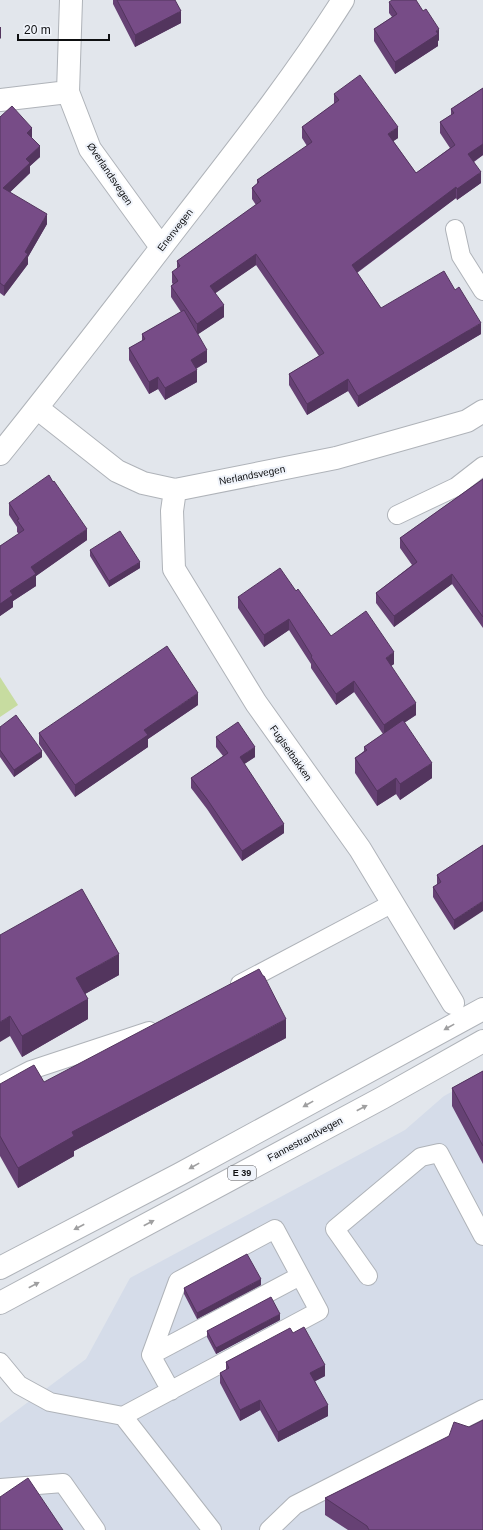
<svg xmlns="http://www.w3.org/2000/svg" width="483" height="1530" font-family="Helvetica,sans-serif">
<rect width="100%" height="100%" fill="#e2e6ec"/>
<path fill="#d5dce9" d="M483,1075v455h-483v-107l86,-64 44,-81 275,-148 39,-34z"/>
<path fill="#c7dca0" d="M0,677l18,28 -18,12z"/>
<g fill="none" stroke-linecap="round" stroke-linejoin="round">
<defs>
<path id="service" d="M455,229l6,27 22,35
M397,515l59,-28 27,-21
M240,984l153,-81
M0,1086l31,-16 118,-39
M368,1276l-33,-47 86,-72 18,-4 44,83
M151,1355l149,-79
M0,1362l19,23 31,17 73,14 89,114
M123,1416l196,-105 -44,-82 -97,52 -27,74 20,36
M0,1488l63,-5 33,47
M269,1530l26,-25 188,-96"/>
<path id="minor" d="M71,0l-3,92 22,57 71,98
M0,100l68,-8
M37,408l80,63 26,12 32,7 161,-32 131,-37 16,-10
M0,454c63,-78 123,-157 184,-236 55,-71 111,-142 159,-218
M175,490l-3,21 2,58 82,134 104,146 93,154"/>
<path id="trunk" d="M0,1268l180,-94 303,-165
M0,1303l382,-205 101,-57"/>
</defs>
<use href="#service" stroke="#afb3b9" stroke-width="20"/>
<use href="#minor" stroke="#afb3b9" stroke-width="24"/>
<use href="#trunk" stroke="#afb3b9" stroke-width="24"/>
<use href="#service" stroke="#fff" stroke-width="18"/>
<use href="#minor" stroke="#fff" stroke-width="22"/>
<use href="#trunk" stroke="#fff" stroke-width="22"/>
</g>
<path fill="#664174" d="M113,0h62l6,23 -46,24 -22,-43z
M389,2l50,38 -1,1v5l-43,28 -21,-33v-12l18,-12 -3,-4z
M483,88v67l-9,7 7,21 -24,17 -1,-2 -99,75 24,35 100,26 -123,73 -10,-16 -41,24 -18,-30v-11l30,-18 -63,-91 -41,28 9,24 -26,17 9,28 -11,7 1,13 -32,18 -7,-11 -9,5 -20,-34v-12l13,-7v-7l39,-22 -10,-15v-11l2,-2 -1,-1v-11l5,-3v-8l79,-56 -4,-6v-11l5,-4v-4l50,-34 -5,-8v-11l32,-23v-10l64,44 -5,3 23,32 34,-25 -10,-15v-11l11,-7v-6z
M0,117l32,22 8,18 -10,9v7l-20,19 37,32 -19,33v7l-24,32 -4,-3z
M483,479v149l-31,-44 -58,43 -18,-24v-10l36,-28 -12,-17v-10z
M9,503l78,37 -51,36v10l-23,15v6l-13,9v-70l19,-12 -2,-2v-5l-8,-12z
M90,550l50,18 -31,19 -19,-31z
M296,591l35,45 63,28 -3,2 25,49 -12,8 28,55 -32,22 -4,-6 -19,12 -22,-33v-15l9,-7v-4l19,-13 -29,-42 -18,13 -25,-37v-4l-22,-34 -25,17 -26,-39v-11z
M198,705l-50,34v8l-73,50 -36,-53v-11z
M0,727l42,30 -28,20 -14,-20z
M216,737l39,20 -11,7 40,69 -42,28 -35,-52 -16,-21v-10l32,-22 -7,-9z
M483,845l-29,85 -21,-33v-10l4,-2v-10z
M0,935l119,40 -34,19 3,25 -66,38 -12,-21z
M286,1038l-212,113v5l-56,32 -18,-32v-72l44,-2z
M483,1071v93l-31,-58v-18z
M261,1285l-64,34 -13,-25v-6z
M280,1320l-64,34 -9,-17v-6z
M293,1333l32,43 -10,5 13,35 -50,26 -18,-32 -20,11 -20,-38v-10l6,-3v-8z
M469,1427l14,103h-135l-23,-15v-17z"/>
<path fill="#53355e" d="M181,11v12l-46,24v-12z
M0,27h1v11l-1,1z
M439,29v11l-1,1v5l-43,28v-12z
M398,127v11l-10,7v-11z
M32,128v11l-5,-6z
M483,144v11l-15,10v-11z
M40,146v11l-10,9v7l-27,26v-11l23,-29z
M481,172v11l-24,17v-11z
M456,187v11l-104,78v-11z
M47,214v10l-19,33v7l-24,32v-10z
M256,254v11l-46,32v-11z
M224,305v12l-27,18v-11z
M481,323v11l-123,73v-11z
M207,350v12l-16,9v-11z
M197,370v12l-32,18v-12z
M158,377v12l-9,5v-12z
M348,379v12l-41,24v-11z
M87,529v11l-51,36v10l-23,15v6l-13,9v-12l31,-37z
M140,562v6l-31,19v-6z
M452,574v10l-58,43v-11z
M289,619v11l-25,17v-12z
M394,652v12l-8,5v-11z
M354,681v11l-18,13v-11z
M198,693v12l-50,34v8l-73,50v-12l69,-55z
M416,703v12l-32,21v-11z
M255,747v10l-15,10v-10z
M42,751v6l-28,20v-7z
M432,763v15l-32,22v-16z
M396,778v16l-19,12v-15z
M284,824v9l-42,28v-10z
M483,901v10l-29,19v-10z
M119,954v21l-43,24v-21z
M88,999v20l-66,38v-21z
M10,1016v20l-10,6v-20z
M286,1019v19l-212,113v5l-56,32v-20l54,-36z
M261,1279v6l-64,34v-6z
M280,1314v6l-64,34v-6z
M325,1365v11l-15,8v-11z
M260,1400v10l-20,11v-11z
M328,1405v11l-50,26v-10z"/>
<path fill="#774c87" stroke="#53355e" d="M117,0h58l6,11 -46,24z
M392,0h24l7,11 3,-2 13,20 -3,2 2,3 -43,28 -21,-33 23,-15 -8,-12z
M360,75l38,52 -10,7 28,39 39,-28 -15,-23 14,-9 -3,-4 32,-21v56l-15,10 13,18 -24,17 -1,-2 -104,78 29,43 63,-37 11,19 4,-3 22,36 -123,73 -10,-17 -41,25 -18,-30 35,-21 -68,-99 -46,32 14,19 -27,19 -26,-38 7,-5 -6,-9 8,-6 -3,-5 84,-60 -9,-13 7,-6 -2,-2 55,-38 -10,-15 37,-27 -5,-6z
M12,106l20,22 -5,5 13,13 -14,13 4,4 -27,25 44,26 -22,38 3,2 -24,32 -4,-3v-166z
M184,310l23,40 -16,10 6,10 -32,18 -7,-11 -9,5 -20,-34 16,-9 -3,-5z
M49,475l4,7 1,-1 33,48 -56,38 5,7 -26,17 3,4 -13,9v-58l24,-16 -7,-10 2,-1 -10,-16z
M483,479v138l-31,-43 -58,42 -18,-23 41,-31 -17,-24z
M120,531l20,31 -31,19 -19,-31z
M280,568l16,23 2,-2 33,47 35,-25 28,41 -8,6 30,45 -32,22 -30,-44 -18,13 -25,-37 1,-1 -23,-37 -25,16 -26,-38z
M167,646l31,47 -54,37 4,5 -73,50 -36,-52z
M16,715l26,36 -28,19 -14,-20v-23z
M403,720l29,43 -32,21 -4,-6 -19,13 -22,-33 12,-8 -3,-3z
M238,722l17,25 -15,10 44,67 -42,27 -35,-52 -16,-21 37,-25 -12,-16z
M483,845v56l-29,19 -21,-33 8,-5 -4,-7z
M82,889l37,65 -43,24 12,21 -66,37 -12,-20 -10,6v-87z
M259,969l4,7h1l22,43 -214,113 2,4 -56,32 -18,-32v-52l34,-19 10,17z
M483,1071v75l-31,-58z
M247,1254l14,25 -64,34 -13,-25z
M271,1297l9,17 -64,34 -9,-17z
M304,1327l21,38 -15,8 18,32 -50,27 -18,-32 -20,10 -20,-37 9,-5 -3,-6 64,-34 3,5z
M483,1420v110h-114l-2,-4 -42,-28 124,-62 5,-14 15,5z
M28,1478l35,52h-63v-33z"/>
<defs><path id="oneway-solid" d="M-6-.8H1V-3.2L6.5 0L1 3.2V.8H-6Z"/></defs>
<g fill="#9f9fa0">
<use href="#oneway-solid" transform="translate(449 1027) rotate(151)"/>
<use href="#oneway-solid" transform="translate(308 1104) rotate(151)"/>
<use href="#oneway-solid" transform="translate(362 1108) rotate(-28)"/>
<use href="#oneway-solid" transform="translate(194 1166) rotate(151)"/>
<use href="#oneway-solid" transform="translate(149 1223) rotate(-28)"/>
<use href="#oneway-solid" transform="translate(79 1227) rotate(152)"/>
<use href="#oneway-solid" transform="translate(34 1285) rotate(-28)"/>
</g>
<g text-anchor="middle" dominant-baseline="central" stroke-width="4" stroke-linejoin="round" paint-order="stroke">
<rect fill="#eff3fa" stroke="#525357" stroke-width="1" x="228" y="1166" width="28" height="14" rx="3"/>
<g font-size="9" font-weight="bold" fill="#0e0f11">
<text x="242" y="1173">E 39</text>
</g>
<g font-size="10" fill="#0e0f11" stroke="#eff3fa">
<text transform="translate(110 174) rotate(56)">Øverlandsvegen</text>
<text transform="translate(175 230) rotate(-52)">Enenvegen</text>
<text transform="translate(252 475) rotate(-11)">Nerlandsvegen</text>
<text transform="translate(291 753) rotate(55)">Fuglsetbakken</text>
<text transform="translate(305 1139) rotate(-28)">Fannestrandvegen</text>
</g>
</g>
<path d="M18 34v6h91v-6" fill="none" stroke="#0e0f11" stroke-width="2"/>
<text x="24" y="34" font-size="12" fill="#0e0f11" stroke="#eff3fa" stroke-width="3" paint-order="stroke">20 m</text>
</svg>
